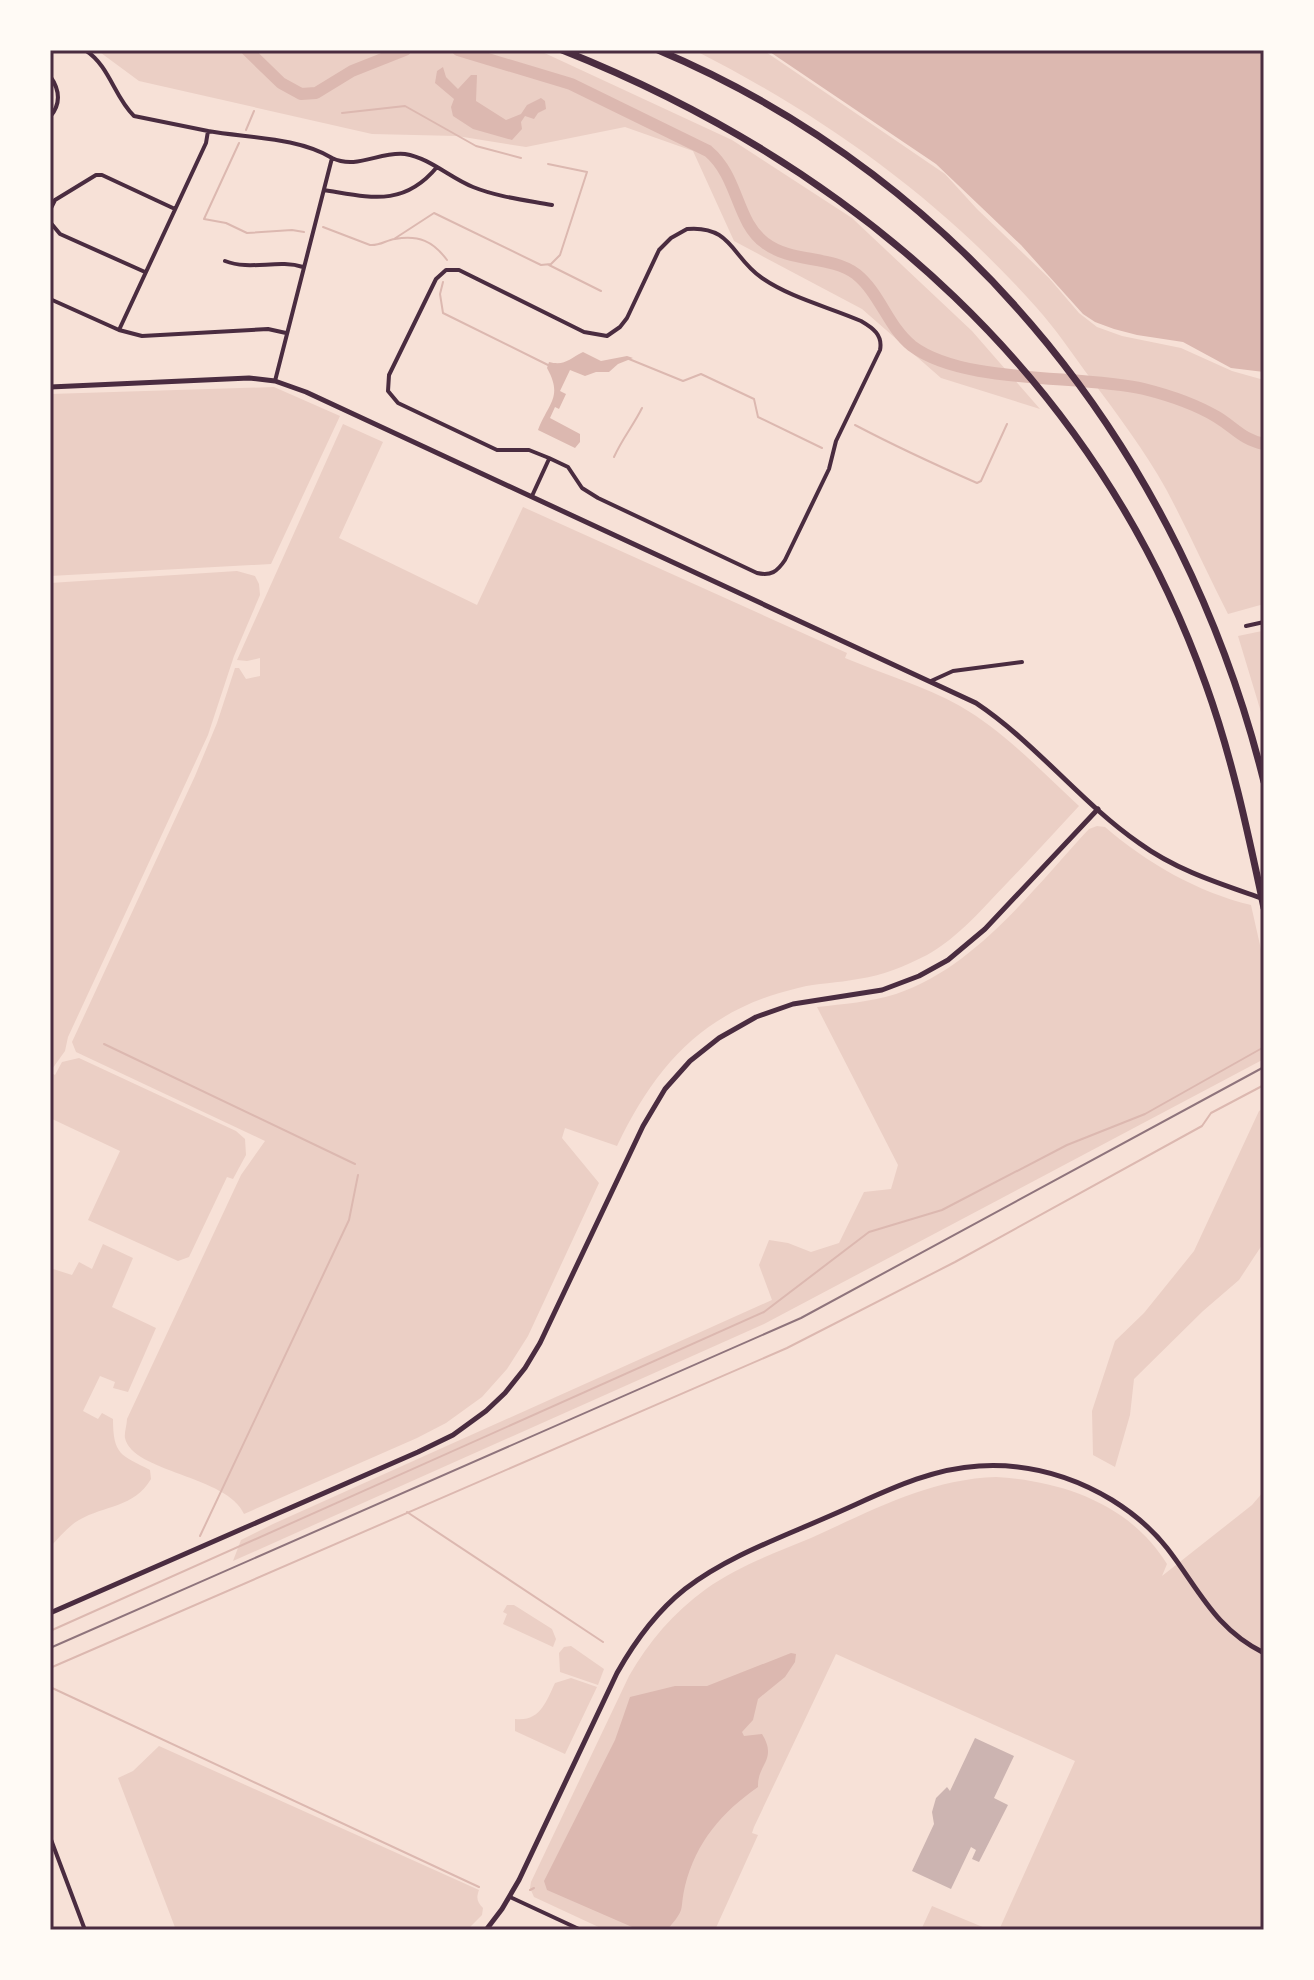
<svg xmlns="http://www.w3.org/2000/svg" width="1314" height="1980" font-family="Montserrat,sans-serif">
<rect width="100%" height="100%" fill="#f7e1d7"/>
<path fill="#ebcfc5" d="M97,50h441l194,90 120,78 120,113 68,78 -99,-31 -79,-69 -128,-68 -41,-90 -68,-24 -99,20 -69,-11 -85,-2 -233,-53z
M694,50h69l182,124 32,35 72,69 30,35 18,14 25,9 59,12 51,23 32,9v224l-36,10c-21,-41 -40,-84 -62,-125 -21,-38 -49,-75 -75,-110 -18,-24 -35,-50 -55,-72 -97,-109 -212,-191 -342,-257z
M274,387l66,29 -69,148 -221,12v-182z
M343,424l40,18 -44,96 138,67 46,-98 324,146 -2,5c38,16 79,28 115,48 45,26 81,65 119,100 -23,25 -47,51 -71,76 -25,26 -49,55 -81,73 -22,11 -45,21 -69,24 -20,4 -41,4 -60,9 -93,22 -141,75 -181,158l-52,-18 -3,10 37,45 -71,153 -21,33 -25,28 -36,26 -29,15 -173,76c-16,-38 -112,-42 -119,-76 -1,-5 2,-13 2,-19l114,-244 24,-34 -189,-89 -4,-10 123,-266 22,-53 18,-55h4l7,11 14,-3v-18l-13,3 -10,-1z
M237,571l18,5 4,8 1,11 -26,61 -26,79 -140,302 -3,14 -15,21 5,3 7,-13 17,-4 157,73 9,8 1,16 -13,24 -6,-2 -38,80 -11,4 -90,-41 32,-69 -70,-33v-535z
M1262,631l2,10v81l-26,-86z
M1097,826l8,1c42,36 92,65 146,78l13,58v96l-500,265 -531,237 8,-21 32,-16 499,-224 -13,-35 10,-25 19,3 23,9 28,-9 25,-51 27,-3 7,-24 -81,-158c27,-3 53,-5 79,-13 80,-27 137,-105 193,-165z
M1264,1108v134l-25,38 -36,31 -69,68 -4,36 -15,52 -22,-12 -1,-44 23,-70 29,-28 50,-62 65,-140z
M103,1244l30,14 -21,49 44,21 -28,64 -15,-4 2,-6 -15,-6 -17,35 15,8 4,-6 11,6c0,36 8,36 37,51l1,9c-17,29 -46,26 -72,41 -12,7 -20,18 -29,27v-279l22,7 7,-13 13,7z
M996,1477c66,4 134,27 171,87l-5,12 90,-71 12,-14v439h-265l76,-169 -239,-107 -82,173 -2,6 6,2 -43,95h-110l-71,-33 -4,-9 1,-6 98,-206c20,-35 45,-64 77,-87 32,-23 69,-36 105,-51 60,-27 118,-59 185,-61z
M507,1605h7l38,24 4,10 -3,8 -50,-23 4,-10 -4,-2z
M571,1646l33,23 -6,16 -38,-13 -1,-19 5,-6z
M571,1678l26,9 -32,67 -50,-23v-12c25,3 31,-17 40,-36z
M159,1746l320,144c-3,8 -2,12 4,18l-1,7 -15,15h-291l-58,-152 15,-7z
M932,1906l58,24h-69z"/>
<path fill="#dcb8b0" d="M767,50h497v322l-33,-4 -48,-26 -46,-7 -23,-6 -19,-7 -12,-8 -62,-69 -85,-81z
M443,67l3,10 12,12 13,-14h6l-1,26 30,19 15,-6 6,-9 14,-7 4,3 1,8 -8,4 -4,6 -9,-3 -4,6 1,7 -10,11 -39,-11 -20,-13 -2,-9 3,-8 -19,-16 2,-12z
M583,352l18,9 26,-5 6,2 -15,6 -9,8h-13l-11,4 -15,-6 -10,21 6,3 -7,15 -4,-2 -5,11 30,16v8l-5,6 -37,-18c11,-28 25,-33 9,-62l2,-6c16,4 20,-3 34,-10z
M791,1653l5,1 -1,8 -10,15 -27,22 -5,21 -11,12 2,4 18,-2c16,26 -5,30 -4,53 -36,25 -62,55 -73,99 -6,26 2,21 -18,44h-28l-92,-40 -3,-9 71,-141 15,-43 45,-11h32z"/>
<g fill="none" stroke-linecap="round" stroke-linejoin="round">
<path stroke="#dcb8b0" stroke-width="2" d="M342,113l63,-7 71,40 45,12
M246,130l8,-19
M239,143l-35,76 22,4 21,10 45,-3 12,2
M323,227l47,18c10,1 16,-5 25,-6 24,-4 38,2 52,21
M394,239l40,-26 107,52 10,-1 9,-9 27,-83 -39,-8
M549,265l52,26
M443,282l-3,12 3,19 107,53
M629,359l54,22 18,-7 53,25 4,18 64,31
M855,425c40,21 81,40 122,58l4,-2 26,-57
M614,457c8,-18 19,-31 28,-49
M104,1044l251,120
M407,1512l196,130
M200,1536l149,-316 9,-45
M50,1631l714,-319 105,-80 73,-22 125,-65 78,-31 119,-67
M50,1668l737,-320 168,-86 247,-136 9,-13 53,-28
M50,1687l429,200
M530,1890l4,-2"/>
<path stroke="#dcb8b0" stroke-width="12" d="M247,50l34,33 20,11 15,-1 36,-22 53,-21
M458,50l113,34 137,67c31,26 28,71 57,92 26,20 65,12 91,31 24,19 32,53 56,72 52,39 167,28 232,43 24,6 51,15 73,28 18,11 26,23 47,27"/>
</g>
<path fill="#ccb4b1" d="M975,1738l39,18 -20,42 14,7 -29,57 -7,-3 4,-9 -5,-3 -20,42 -39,-18 22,-47 -2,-12 4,-14 11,-11 3,4z"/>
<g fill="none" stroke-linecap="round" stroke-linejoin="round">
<path stroke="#4a2c40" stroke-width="4" d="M50,76c10,14 11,28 0,41
M208,131c39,7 90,6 124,27l-57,223
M332,158c25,12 48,-7 73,-4 25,4 45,24 68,33 25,10 52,13 79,18
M324,190c45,7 79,18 113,-23
M50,210l5,-10 41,-25h6l73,34
M50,222l10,12 85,38
M687,229c45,-4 45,29 75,49 29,20 67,29 99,43 12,7 22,14 19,29l-44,91 -7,28 -44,91c-8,12 -14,16 -28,13l-159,-75 -16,-10 -14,-21 -19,-9 -20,-8h-32l-99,-47 -10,-12 1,-16 47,-96 10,-9h13l125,62 23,4 13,-9 7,-9 32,-68 12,-12z
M225,261c25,10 53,-2 78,6
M50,299l69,31 87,-187 2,-12 -74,-15c-20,-19 -24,-50 -49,-66
M119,330l23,6 126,-7 18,4
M532,496l17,-37
M1246,626l18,-4
M931,681l22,-10 69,-9
M50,1837l35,93
M510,1897l71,33"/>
<path stroke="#4a2c40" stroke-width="5" d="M50,1613l368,-161 35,-17 33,-24 19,-18 20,-25 15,-25 103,-217 22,-37 25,-28 29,-23 37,-21 37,-13 89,-14 37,-14 29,-16 37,-31 113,-120"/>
<path stroke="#4a2c40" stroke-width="5" d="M50,387l199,-9 26,3 31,11 670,311c60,40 104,99 163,140 37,27 79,40 122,55
M486,1930l16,-21 17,-29 98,-207c18,-32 39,-61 68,-84 42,-32 92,-50 140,-71 50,-21 99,-49 154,-52 48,-3 93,10 133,34 21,13 40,29 55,48 32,41 47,80 97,105"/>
<path stroke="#4a2c40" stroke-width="7" d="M562,50c297,118 535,329 644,635 26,72 42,148 58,223
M658,50c311,131 526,409 606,732"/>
<path stroke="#8f747c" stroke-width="2" d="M50,1648l751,-330 463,-251"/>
</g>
<rect width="1314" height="1980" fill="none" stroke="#fffaf5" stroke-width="104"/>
<rect x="52" y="52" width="1210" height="1876" fill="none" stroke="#4a2c40" stroke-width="3"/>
</svg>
